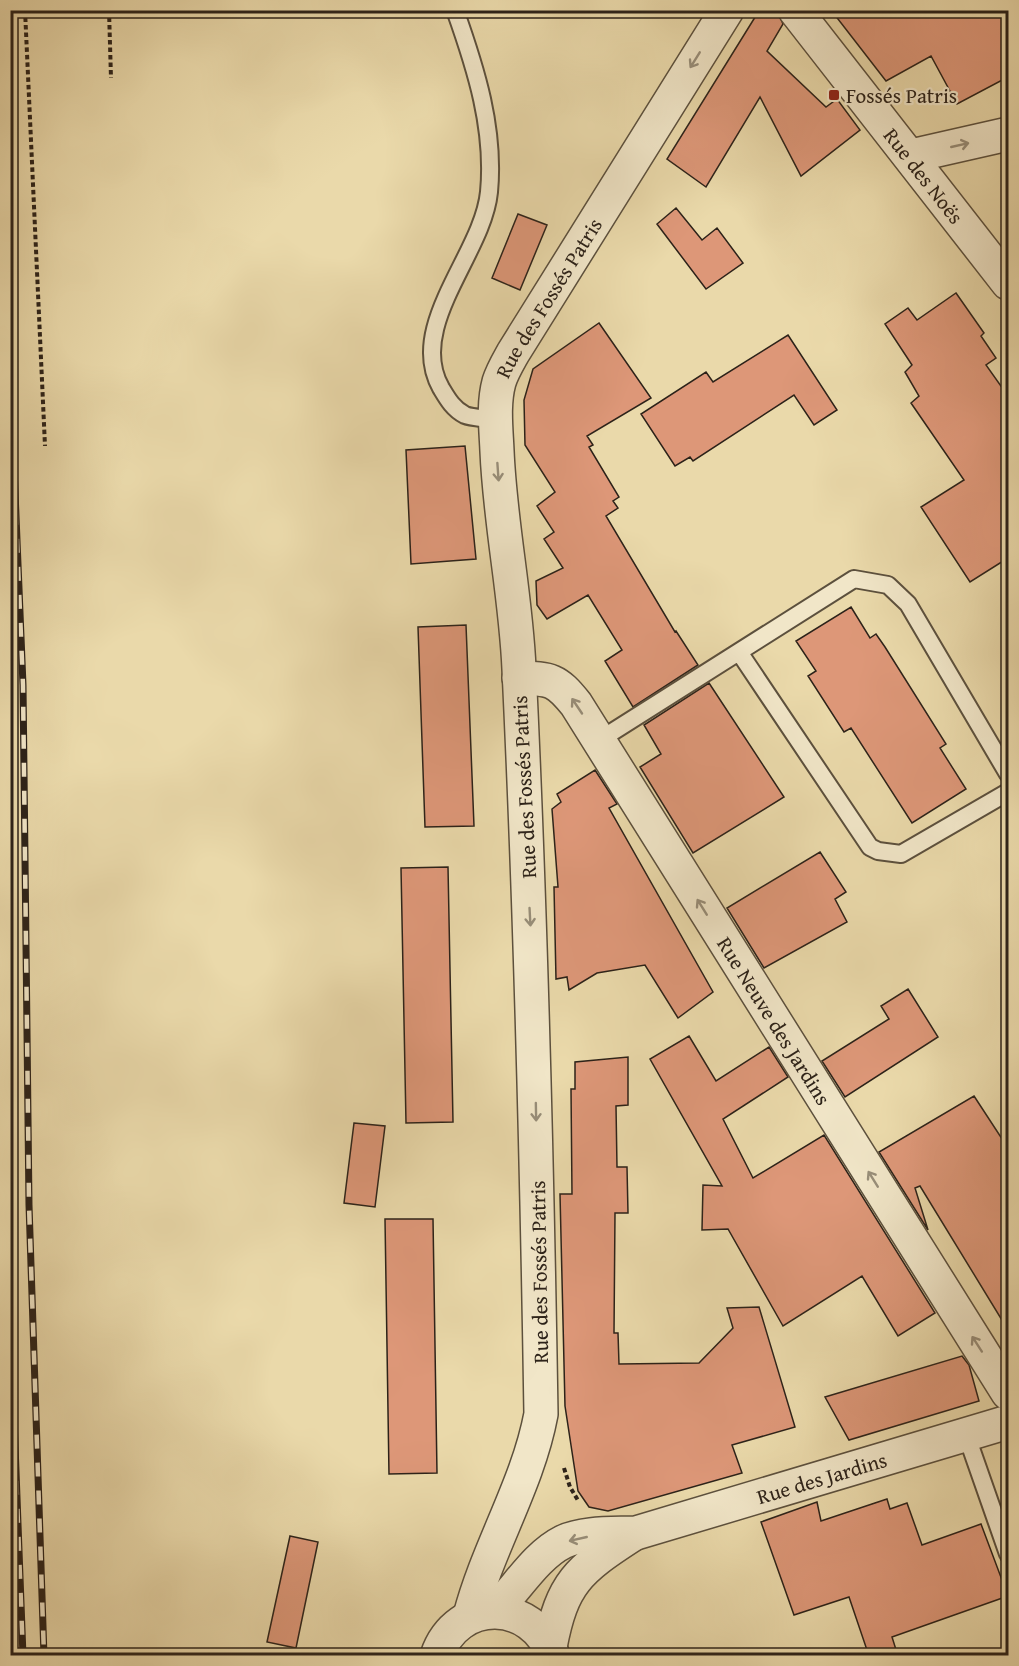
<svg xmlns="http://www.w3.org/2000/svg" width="1019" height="1666" font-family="'Gentium Book Plus',serif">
<rect width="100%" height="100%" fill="#ead9aa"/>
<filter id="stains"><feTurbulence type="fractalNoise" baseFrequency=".00333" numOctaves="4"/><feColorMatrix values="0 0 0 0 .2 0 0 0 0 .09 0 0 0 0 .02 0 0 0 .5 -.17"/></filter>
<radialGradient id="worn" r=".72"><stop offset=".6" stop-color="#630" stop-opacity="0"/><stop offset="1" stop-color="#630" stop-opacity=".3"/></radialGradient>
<path fill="#dd9778" stroke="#2c2219" stroke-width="1.5" d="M769,10h8l6,14 -16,27 59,56 11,-8 23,31 -59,46 -41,-79 -54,90 -39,-28 90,-145z
M831,10h177v67l-51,27 -26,-48 -45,25z
M676,208l26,32 15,-12 26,35 -37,26 -49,-65z
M518,214l29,11 -27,65 -28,-12z
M956,293l28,40 -3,3 15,22 -10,7 22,31v162l-38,24 -49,-75 43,-27 -53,-77 8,-7 -14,-24 7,-7 -27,-41 23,-16 9,12z
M599,323l52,75 -64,38 6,9 -4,2 30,50 -6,4 5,7 -12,8 69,116 1,-1 22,34 -65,42 -28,-46 17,-11 -34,-55 -41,24 -10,-14 -1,-24 27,-13 -19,-29 10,-7 -17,-26 18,-14 -30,-47 -1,-45 9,-31z
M788,335l49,75 -23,15 -20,-30 -101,66 -3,-4 -15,9 -34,-52 65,-42 7,10z
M465,446l11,113 -65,5 -5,-114z
M851,607l19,31 6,-4 9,13 61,97 -6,4 26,41 -54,34 -61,-95 -7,4 -36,-56 8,-5 -20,-30z
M466,625l8,201 -49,1 -7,-200z
M709,683l75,114 -91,56 -53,-86 21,-13 -17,-29z
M595,770l22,34 -8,4 104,184 -35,26 -33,-53 -48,8 -28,17 -2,-13 -11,2 -2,-92h4l-6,-78 9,-7 -4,-8z
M820,852l26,40 -11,7 12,23 -83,46 -37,-60z
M448,867l5,255 -47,1 -5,-255z
M908,989l30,48 -93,60 -23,-36 67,-42 -8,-13z
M689,1036l27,45 53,-34 19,30 -65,42 30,59 71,-43 111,178 -37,23 -36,-60 -79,50 -55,-97 -26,1 1,-45 19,1 -72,-127z
M628,1057v48l-12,1 1,61h10l1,46h-13l-1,120h4l1,31 80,-1 34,-35 -6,-20 32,-1 36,120 -63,18 10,28 -134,38 -19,-4 -11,-16 -13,-85 -5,-212h12l-1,-105h4v-27z
M974,1096l34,52v182l-88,-144 -5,2 13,42 -49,-78z
M354,1123l31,3 -10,81 -31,-4z
M385,1219h48l4,254 -48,1z
M962,1356l7,9 10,36 -130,39 -24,-43z
M887,1499l3,10 17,-6 15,42 59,-21 27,72 -116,41 6,19h-29l-20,-59 -55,18 -33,-93 56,-20 4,19z
M290,1536l28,6 -22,106 -29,-6z"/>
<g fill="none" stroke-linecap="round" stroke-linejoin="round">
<defs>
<path id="service" d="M455,10c21,59 40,119 34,182 -6,62 -83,134 -48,196 6,10 12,21 24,27 7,3 22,3 31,5
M739,652l131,195 8,4 23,3 107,-62
M598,741l256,-162 34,6 20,19 100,170
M966,1434l42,120"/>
<g id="minor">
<path d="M911,156l97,-22"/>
<path id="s1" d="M519,678c32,1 37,1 57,26l432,689"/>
<path id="s2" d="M470,1616c18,-69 58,-132 71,-202 -4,-249 -10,-497 -22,-745 -3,-73 -19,-145 -22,-218 -1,-23 -4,-47 2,-69 3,-10 9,-20 14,-29l214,-343"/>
</g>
<g id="tertiary">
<path id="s3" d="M795,10l213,273"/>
<path id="s4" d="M494,1611c22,-21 41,-55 69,-69 20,-10 51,-8 73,-9l372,-111"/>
<path d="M550,1647c12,-64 28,-77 82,-112"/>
<path d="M437,1656c20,-59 96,-58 116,0"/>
</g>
</defs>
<use href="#service" stroke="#5c503d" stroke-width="20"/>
<use href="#minor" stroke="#5c503d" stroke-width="36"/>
<use href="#tertiary" stroke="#5c503d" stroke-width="36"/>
<path stroke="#2c2219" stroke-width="4" stroke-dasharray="4.5 3" stroke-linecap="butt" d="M25,10l20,436
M109,10l2,68
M564,1468l6,19 9,15"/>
<use href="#service" stroke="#f1e6c8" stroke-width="16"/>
<use href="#minor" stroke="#f1e6c8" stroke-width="33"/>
<use href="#tertiary" stroke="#f1e6c8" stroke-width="33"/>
<defs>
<path id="rail" d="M10,371l13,314 6,520 15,451
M10,1313l13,343"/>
</defs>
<use href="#rail" stroke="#2c2219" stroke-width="7"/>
<use href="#rail" stroke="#f1e6c8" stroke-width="4.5" stroke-dasharray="14" stroke-linecap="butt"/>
</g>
<defs><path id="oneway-shaft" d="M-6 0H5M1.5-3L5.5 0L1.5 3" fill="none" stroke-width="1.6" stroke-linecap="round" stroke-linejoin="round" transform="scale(1.5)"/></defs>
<g stroke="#988e79">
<use href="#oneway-shaft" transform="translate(695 60) rotate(122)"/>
<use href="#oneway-shaft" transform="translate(960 145) rotate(-13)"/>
<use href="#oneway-shaft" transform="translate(498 472) rotate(86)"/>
<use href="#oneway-shaft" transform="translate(577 706) rotate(-124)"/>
<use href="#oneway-shaft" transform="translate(702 907) rotate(-122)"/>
<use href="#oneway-shaft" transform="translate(530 917) rotate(87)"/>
<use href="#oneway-shaft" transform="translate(536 1112) rotate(89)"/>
<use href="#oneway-shaft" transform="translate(873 1179) rotate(-122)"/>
<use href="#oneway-shaft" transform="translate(977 1344) rotate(-123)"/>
<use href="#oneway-shaft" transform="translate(578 1539) rotate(167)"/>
</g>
<rect fill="#8f2418" stroke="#f1e6c8" stroke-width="2" x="828" y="89" width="12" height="12" rx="3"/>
<g text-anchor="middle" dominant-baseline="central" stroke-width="4.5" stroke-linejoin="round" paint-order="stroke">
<g font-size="21" fill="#2c2219" stroke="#f1e6c8" text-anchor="start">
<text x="846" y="95">Fossés Patris</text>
</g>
<g font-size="21" fill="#2c2219" stroke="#f1e6c8">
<text stroke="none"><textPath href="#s3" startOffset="210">Rue des Noës</textPath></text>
<text stroke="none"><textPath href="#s2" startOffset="1346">Rue des Fossés Patris</textPath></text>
<text transform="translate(524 787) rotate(-93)">Rue des Fossés Patris</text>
<text stroke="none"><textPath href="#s1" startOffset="440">Rue Neuve des Jardins</textPath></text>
<text transform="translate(539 1272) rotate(-91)">Rue des Fossés Patris</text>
<text stroke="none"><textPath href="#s4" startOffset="366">Rue des Jardins</textPath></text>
</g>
</g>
<rect width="1019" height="1666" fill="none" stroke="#ead9aa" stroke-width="36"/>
<rect x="12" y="12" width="995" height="1642" fill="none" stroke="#2c2219" stroke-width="3"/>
<rect x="18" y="18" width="983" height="1630" fill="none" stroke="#2c2219" stroke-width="1.5"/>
<rect width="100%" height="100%" filter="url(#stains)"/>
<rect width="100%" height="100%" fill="url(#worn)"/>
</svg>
